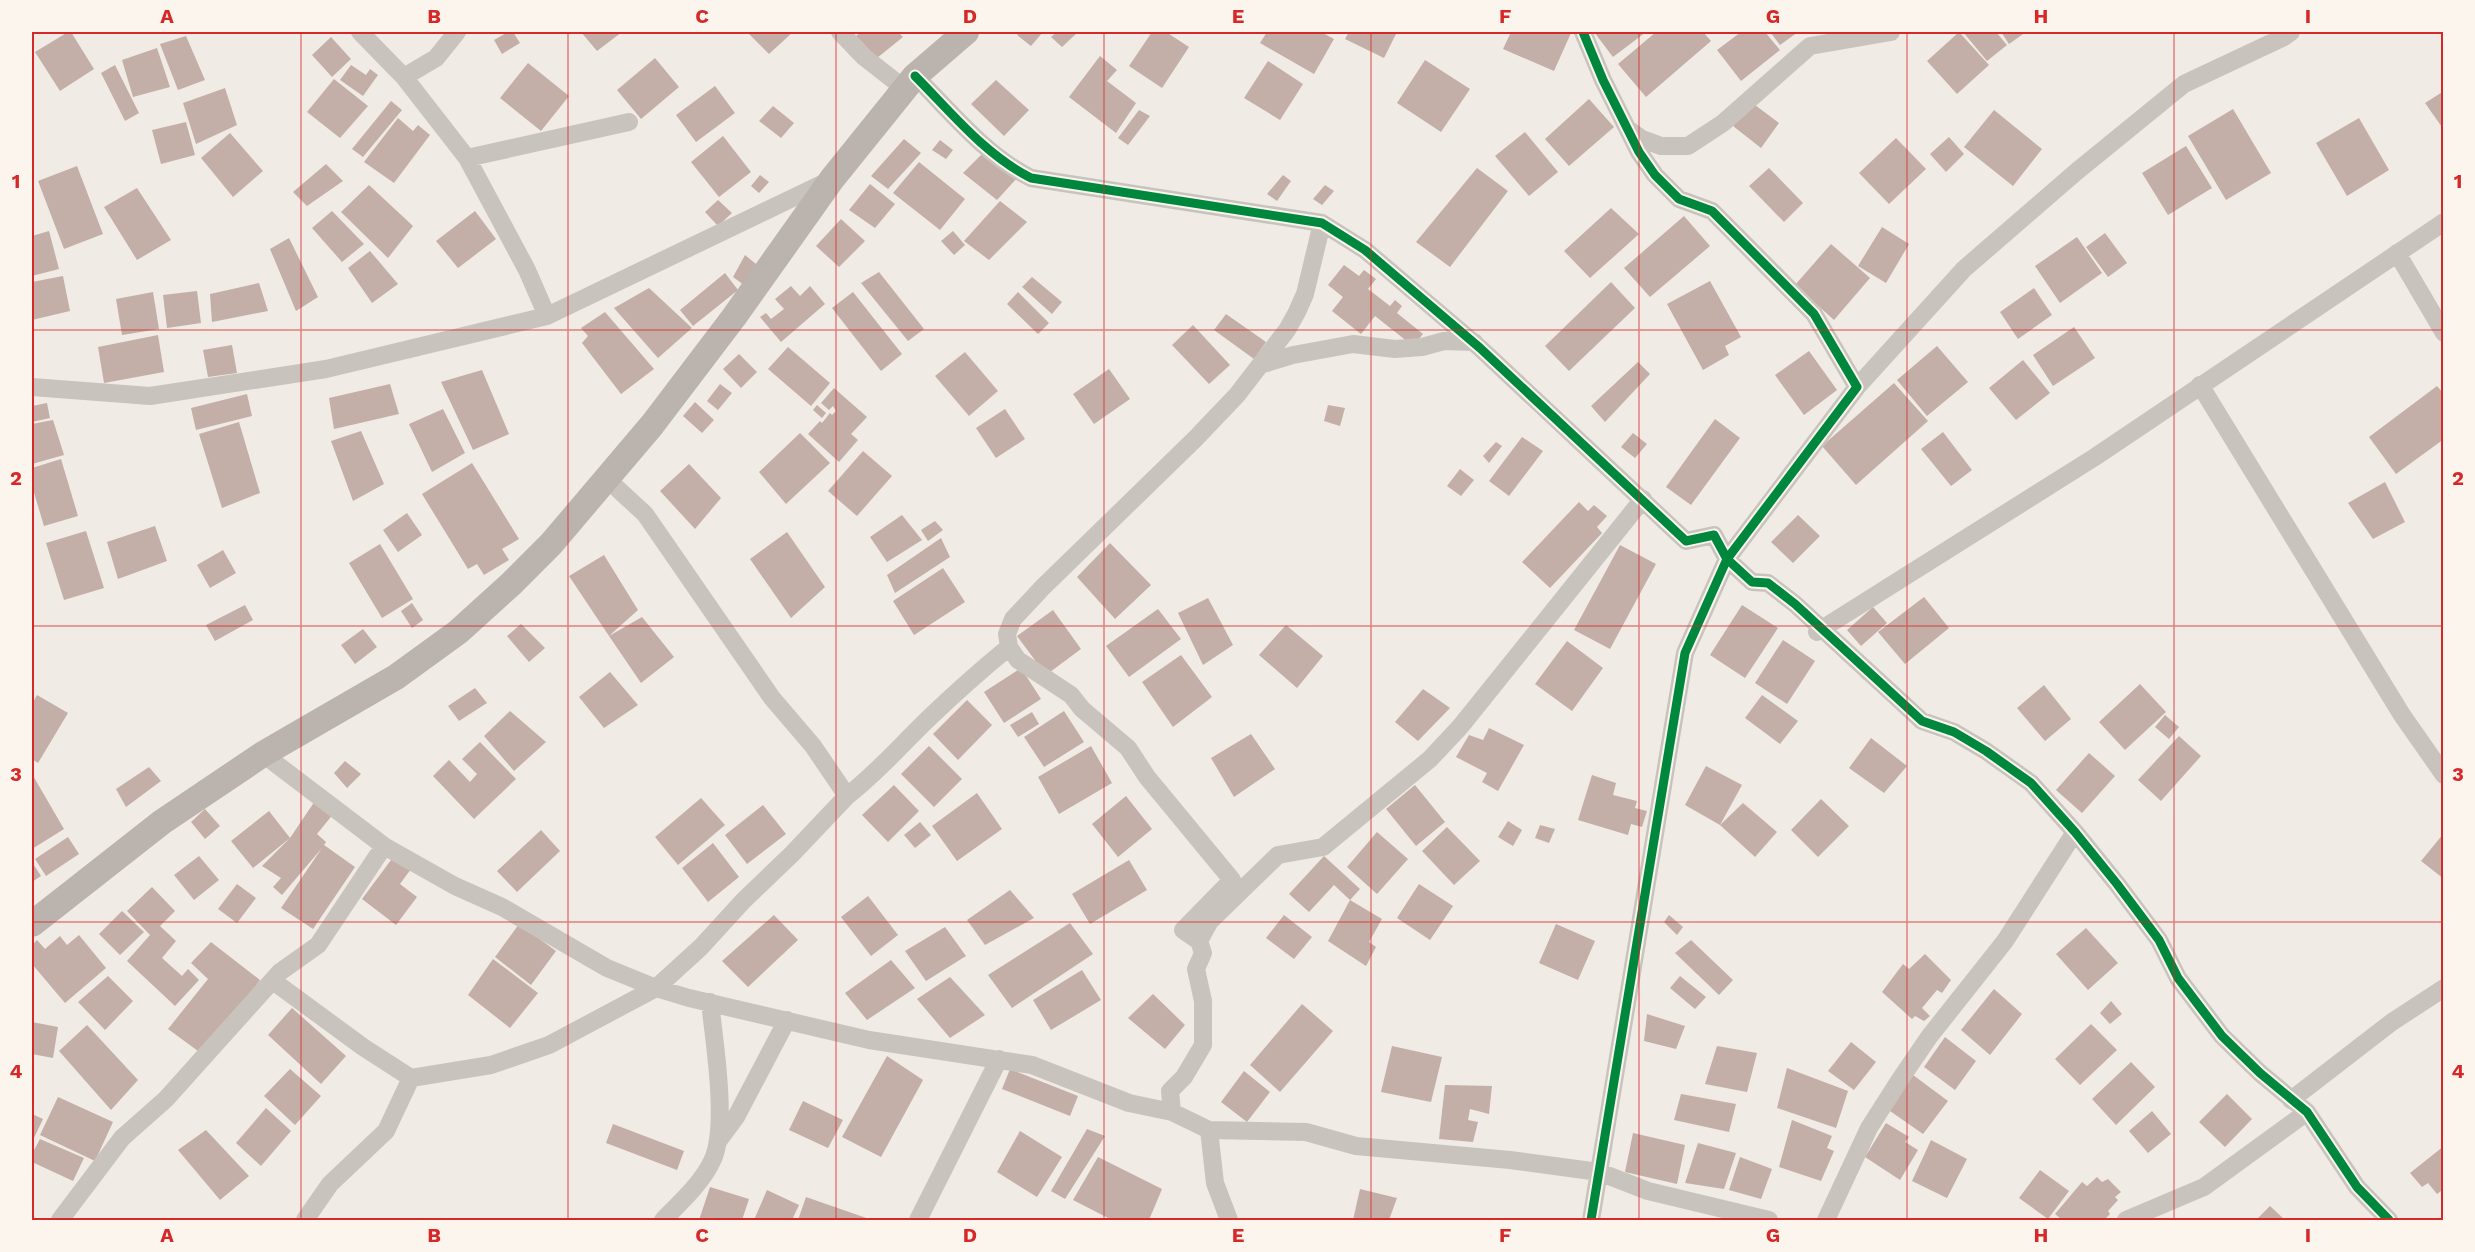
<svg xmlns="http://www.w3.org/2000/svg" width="2475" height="1252" font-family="'Work Sans',sans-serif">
<rect width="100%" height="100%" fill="#f0ebe5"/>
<path fill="#c3afa7" d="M68,32h3l23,37 -34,22 -25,-39z
M508,32h5l7,11 -18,11 -8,-14z
M581,32h41l-25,19z
M747,32h46l-24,22z
M861,32h37l5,5 -26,21 -21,-22z
M1020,32h23l-12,14 -14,-11z
M1057,32h21l-16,15 -11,-10z
M1152,32h14l23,15 -27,41 -33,-22z
M1267,32h54l13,7 -20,35 -54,-31z
M1349,32h48l-13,26 -39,-19z
M1511,32h56l4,1 -17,38 -51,-22z
M1594,32h52l-33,25z
M1656,32h47l8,9 -65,56 -28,-33z
M1741,32h24l15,18 -39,31 -24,-31z
M1770,32h28l-18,13z
M1959,32l30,33 -32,29 -30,-33z
M1963,32h33l11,13 -20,16z
M2001,32h25l-17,12z
M186,36l19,44 -27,10 -18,-46z
M331,37l20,22 -19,18 -20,-22z
M157,48l13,39 -37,10 -11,-37z
M1100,56l17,14 -10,11 29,22 -20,30 -47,-36z
M655,58l24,29 -38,32 -24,-29z
M1425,60l45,29 -29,43 -44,-29z
M1268,61l35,23 -23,36 -36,-22z
M528,63l41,33 -28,35 -41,-33z
M115,65l24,48 -14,8 -24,-48z
M351,65l15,10 4,-6 8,6 -15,21 -23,-16z
M334,79l34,27 -28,32 -33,-26z
M996,80l33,30 -25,26 -33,-32z
M715,86l20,27 -39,29 -20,-27z
M225,88l12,37 -41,19 -13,-41z
M2444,91v39l-19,-27z
M1589,99l25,28 -45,39 -24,-27z
M391,101l11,9 -39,47 -11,-8z
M1751,102l28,21 -18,25 -28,-22z
M773,106l21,17 -13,15 -22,-17z
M2233,109l38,64 -45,27 -38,-64z
M1139,110l11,6 -22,29 -10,-7z
M1994,110l48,39 -29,37 -49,-39z
M398,118l15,13 5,-6 12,10 -36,48 -30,-21z
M2359,118l30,52 -42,26 -31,-53z
M186,122l9,33 -34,9 -9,-34z
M1525,132l33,40 -29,24 -34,-40z
M230,133l33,38 -30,26 -32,-39z
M723,136l28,36 -32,25 -28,-35z
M1949,137l15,17 -18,18 -16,-18z
M1896,138l30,31 -37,35 -30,-31z
M904,139l17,14 -33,36 -17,-13z
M940,140l13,10 -7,9 -14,-9z
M2186,146l26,42 -44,27 -26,-42z
M985,151l33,26 -21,23 -34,-27z
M919,162l46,37 -25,31 -47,-37z
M326,164l17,17 -36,25 -14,-14z
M77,166l26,68 -39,15 -26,-68z
M1477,168l31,23 -58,76 -34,-25z
M1769,168l34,35 -19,19 -35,-36z
M760,175l9,7 -10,11 -8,-7z
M1283,175l8,6 -14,20 -10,-7z
M870,184l25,20 -20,24 -26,-18z
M369,185l44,41 -25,32 -47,-46z
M1325,185l9,6 -12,14 -9,-6z
M137,188l34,52 -34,20 -33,-53z
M718,200l14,13 -14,13 -13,-14z
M1000,201l27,21 -38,38 -25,-19z
M1611,208l28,26 -49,44 -26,-27z
M332,211l32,33 -22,18 -30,-34z
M475,211l21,28 -38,29 -22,-27z
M1684,216l26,30 -60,51 -26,-29z
M841,219l24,22 -26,26 -23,-21z
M1882,227l27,17 -23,39 -28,-17z
M49,231l10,38 -27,7v-40z
M953,231l12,14 -11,10 -13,-14z
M2105,233l22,30 -19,14 -22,-30z
M2077,237l25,36 -42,30 -25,-37z
M289,238l29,59 -22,14 -26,-62z
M1831,244l39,34 -36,42 -39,-35z
M370,251l28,33 -26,19 -24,-35z
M745,255l11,9 -8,24 -15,-11z
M1344,265l15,11 5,-6 12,9 -8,10 22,17 5,-6 7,6 -5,7 26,21 -10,12 -38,-30 -14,18 -29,-23 11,-14 -15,-12z
M879,272l45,57 -16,12 -47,-58z
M725,273l13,17 -45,36 -13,-16z
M63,276l7,35 -38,9v-38z
M1032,277l30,25 -10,12 -30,-27z
M1710,281l31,56 -16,9 4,9 -26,15 -36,-66z
M1611,282l24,26 -66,63 -24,-25z
M259,283l9,28 -56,11 -2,-28z
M791,286l9,10 10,-10 15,18 -44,38 -21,-25 6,-4 5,6 13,-10 -9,-10z
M649,288l43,40 -34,30 -44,-50z
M2034,288l18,27 -34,24 -18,-27z
M197,291l4,32 -34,5 -4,-33z
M153,292l6,37 -37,6 -6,-36z
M853,292l49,62 -21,17 -49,-63z
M1018,292l31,31 -11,11 -31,-30z
M605,312l49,57 -33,25 -39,-51 6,-7 -7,-8z
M1226,314l40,28 -12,17 -40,-29z
M1193,325l37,40 -21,19 -37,-39z
M2074,327l21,31 -42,28 -20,-31z
M158,335l6,37 -60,11 -6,-36z
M232,345l5,28 -29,4 -5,-27z
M1937,346l31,36 -41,34 -30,-36z
M788,347l42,36 -19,23 -43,-37z
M1809,351l28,39 -33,25 -29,-40z
M965,352l33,39 -29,25 -34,-40z
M739,354l18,18 -16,16 -18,-19z
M2023,360l27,33 -34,27 -27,-32z
M1638,362l12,12 -45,48 -14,-16z
M1109,369l21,30 -36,25 -21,-30z
M482,370l27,64 -36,16 -32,-68z
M1894,383l34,38 -72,64 -34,-39z
M390,384l9,30 -65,15 -5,-31z
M720,384l12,9 -14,17 -11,-9z
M2437,386l7,8v45l-48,35 -27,-37z
M834,388l33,29 -16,17 7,6 -19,22 -31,-28 12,-13 2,2 8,-10 2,2 4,-4 -3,-5 -4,4 -8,-7z
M247,394l5,22 -56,14 -5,-22z
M695,402l19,18 -12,13 -19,-17z
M47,403l3,15 -18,4v-16z
M817,405l9,8 -4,5 -9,-8z
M1328,405l17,3 -5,18 -16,-5z
M443,409l22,44 -33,19 -23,-48z
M1005,409l20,30 -29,19 -20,-30z
M1715,419l25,19 -49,67 -25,-18z
M53,420l11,35 -32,9v-40z
M239,422l21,71 -38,15 -23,-74z
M361,431l23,53 -31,17 -22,-60z
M1943,432l29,38 -21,16 -30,-37z
M800,433l30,30 -44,41 -27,-32z
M1633,433l14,11 -12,14 -14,-11z
M1522,437l21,14 -34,45 -20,-15z
M1496,442l6,4 -13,17 -6,-7z
M863,451l29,25 -35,40 -29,-25z
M61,459l17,57 -34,10 -12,-40v-18z
M472,463l47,76 -17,10 7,11 -25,15 -7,-11 -9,5 -46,-75z
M689,464l32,34 -26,31 -35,-38z
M1460,469l14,11 -13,16 -14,-10z
M2385,482l20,40 -32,17 -25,-36z
M1579,502l9,9 6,-6 13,11 -10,11 5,6 -52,55 -28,-26z
M407,513l15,22 -24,17 -15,-22z
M902,515l20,25 -35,22 -17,-25z
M1798,515l22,21 -27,27 -22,-21z
M935,521l8,9 -15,11 -7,-11z
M155,526l12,35 -49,18 -11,-37z
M86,531l18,57 -40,12 -18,-57z
M787,532l38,55 -34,31 -41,-59z
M941,538l9,19 -55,36 -8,-18z
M1110,543l41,42 -36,34 -38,-42z
M380,544l33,55 -31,19 -33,-55z
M1620,545l36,19 -46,85 -36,-19z
M223,550l13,23 -26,15 -13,-23z
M604,555l34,55 -29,26 -40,-60z
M943,568l22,34 -51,33 -21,-34z
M1924,597l25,31 -44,36 -27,-32z
M1208,598l25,47 -30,20 -25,-52z
M412,603l11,17 -11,8 -11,-17z
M245,605l8,15 -38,21 -9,-16z
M1742,605l36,23 -33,50 -35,-23z
M1873,607l14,16 -26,23 -14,-16z
M1158,609l23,30 -52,38 -23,-31z
M1053,610l28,39 -35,26 -29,-39z
M642,617l32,40 -33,26 -32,-47z
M521,624l24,24 -16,14 -22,-26z
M1286,625l37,31 -26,32 -38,-33z
M363,629l14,18 -22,17 -14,-19z
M1783,640l32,21 -28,43 -32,-21z
M1567,641l36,27 -31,43 -37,-27z
M1181,655l31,42 -39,30 -31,-45z
M1021,668l20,31 -37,24 -20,-31z
M610,672l28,33 -34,23 -25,-31z
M2140,684l26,28 -41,38 -26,-28z
M2044,685l27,34 -26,22 -28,-33z
M475,688l12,15 -28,18 -11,-15z
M1423,689l27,19 -32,33 -23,-19z
M37,695l31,18 -30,50 -6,-4v-55z
M1762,695l36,26 -18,23 -35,-26z
M967,700l25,25 -34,35 -25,-26z
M510,711l36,31 -32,29 -30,-35z
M1064,711l20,31 -40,25 -20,-30z
M1032,712l7,12 -21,13 -8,-12z
M2165,715l14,12 -10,12 -14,-12z
M1489,728l35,17 -26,46 -16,-9 5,-9 -31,-16 13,-22 14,5z
M1251,734l24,35 -41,28 -23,-39z
M2179,736l22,20 -40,45 -23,-21z
M1871,738l36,28 -23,27 -35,-25z
M480,742l36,37 -42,40 -41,-43 16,-16 21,22 7,-8 -15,-15z
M929,746l33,33 -28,28 -33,-33z
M1091,746l21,37 -53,31 -21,-37z
M2089,753l26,23 -33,37 -26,-23z
M345,761l16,13 -14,14 -13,-15z
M1706,766l36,19 -22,40 -35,-20z
M149,767l12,14 -35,26 -10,-18z
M32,774l32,55 -32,20z
M1592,775l24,8 -3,12 24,6 -2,7 12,3 -5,16 -11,-3 -3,11 -50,-15z
M894,785l25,26 -31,31 -26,-27z
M1415,785l30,37 -29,24 -30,-37z
M977,793l25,36 -45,32 -25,-35z
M1126,796l26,33 -34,28 -26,-33z
M317,798l17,15 -17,21 9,8 -2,3 31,22 -42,62 -32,-21 41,-60 -40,47 -9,-8 8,-9 -19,-12 28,-28z
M701,798l24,27 -47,40 -23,-28z
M1821,799l28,27 -31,31 -27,-27z
M1743,803l34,29 -22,25 -35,-32z
M763,805l23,29 -39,30 -22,-29z
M205,809l15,17 -15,13 -14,-17z
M269,811l21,27 -37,30 -22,-27z
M1508,821l14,9 -9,16 -15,-9z
M920,822l11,13 -16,13 -11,-13z
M1540,825l15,4 -6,14 -14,-5z
M1447,827l33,34 -26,24 -32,-34z
M541,830l19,21 -43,41 -20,-21z
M1377,832l31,27 -31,35 -30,-27z
M2444,833v46l-23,-18z
M68,837l11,17 -33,22 -11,-17z
M713,843l26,34 -31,25 -26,-34z
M199,856l20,24 -25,20 -20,-25z
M394,856l17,13 -11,15 17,13 -21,28 -34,-26z
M1324,856l36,33 -10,11 -16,-15 -25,27 -20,-18z
M1129,860l18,30 -57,34 -18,-30z
M32,862l9,14 -9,6z
M237,884l19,14 -19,25 -19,-14z
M1419,884l34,22 -23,34 -33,-22z
M152,887l23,24 -15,15 16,15 -14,17 20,18 6,-7 11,11 -24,26 -48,-45 23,-26 -23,-24z
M1010,890l24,28 -49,27 -18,-25z
M868,896l30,39 -27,21 -30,-39z
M1350,900l32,19 -13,23 7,5 -10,19 -38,-25z
M122,911l22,21 -24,23 -21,-21z
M774,915l24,25 -50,47 -26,-26z
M1284,915l28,22 -18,22 -28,-21z
M1669,915l14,12 -6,8 -13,-13z
M1070,923l23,31 -81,54 -24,-33z
M519,924l37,27 -25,34 -36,-28z
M1556,924l39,17 -17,39 -39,-17z
M945,927l21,29 -40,25 -21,-30z
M2086,928l32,35 -30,27 -32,-36z
M79,935l27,33 -41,35 -33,-39v-19l5,-5 8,9 15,-13 7,9z
M1691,940l42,40 -14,15 -44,-42z
M211,942l49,38 -20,28 -42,43 -30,-22 40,-50 -17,-16z
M1925,954l26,26 -9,13 -5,-3 -15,18 8,8 -6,5 -9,-5 -3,3 -30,-27 21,-28 6,5z
M493,959l45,34 -28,35 -42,-33z
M891,960l24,28 -48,32 -22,-27z
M1082,970l19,30 -50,30 -18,-30z
M108,976l25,25 -28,29 -27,-28z
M1680,976l26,21 -11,12 -25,-21z
M950,977l35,38 -35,23 -33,-39z
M1994,989l28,25 -32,41 -29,-25z
M1153,994l32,31 -20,24 -37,-31z
M2111,1001l11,13 -12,10 -10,-11z
M1302,1004l31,27 -53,61 -30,-27z
M292,1008l54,48 -25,28 -53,-49z
M1647,1014l38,12 -9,23 -32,-8z
M32,1022l26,5 -5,31 -21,-4z
M2091,1024l26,26 -37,35 -25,-26z
M87,1025l51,55 -27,30 -52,-59z
M1945,1037l31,24 -21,29 -31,-23z
M1851,1042l25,20 -22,28 -26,-19z
M1392,1046l50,11 -11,45 -50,-10z
M1717,1046l40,7 -10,39 -42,-8z
M887,1056l36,24 -42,77 -39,-20z
M2131,1062l24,25 -39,38 -24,-26z
M1787,1068l61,23 -12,37 -59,-20z
M290,1069l31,27 -26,29 -31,-29z
M1010,1069l68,27 -8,20 -68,-27z
M1244,1071l26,21 -23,30 -26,-20z
M1913,1075l35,26 -25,33 -33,-23z
M1445,1085l47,1 -3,28 -19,-5 -2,11 10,2 -5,20 -34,-3z
M1681,1094l55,10 -7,28 -55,-12z
M2227,1094l25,25 -27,28 -26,-25z
M58,1097l55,25 -18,39 -55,-26z
M803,1101l40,19 -15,28 -39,-18z
M266,1108l25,23 -30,35 -25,-23z
M2152,1111l19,23 -23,19 -19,-22z
M32,1114l11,5 -11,23z
M1792,1120l40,16 -5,12 7,3 -13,30 -42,-14z
M1886,1123l23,14 -4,5 13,8 -18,30 -35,-23z
M613,1124l71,27 -7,19 -71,-27z
M1087,1129l18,7 -40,63 -14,-8z
M206,1130l43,46 -29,24 -42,-50z
M1020,1131l42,26 -25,40 -40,-25z
M1633,1133l52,12 -8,39 -52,-12z
M40,1139l44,19 -11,23 -41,-19v-8z
M1931,1140l36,19 -20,39 -35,-17z
M1698,1143l38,10 -12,36 -39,-6z
M2444,1146v43l-7,5 -9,-11 -6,4 -12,-14z
M1098,1157l64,32 -13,31h-37l-39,-20z
M1740,1157l32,12 -11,30 -32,-9z
M2040,1170l29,21 -21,28 -29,-21z
M2097,1177l5,5 6,-3 13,13 -6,5 3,3 -10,11 2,3 -6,6h-45l1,-2 -5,-4 27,-32 5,4z
M710,1187l39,12 -7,21h-43z
M1360,1189l37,9 -8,22h-36z
M767,1190l32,15 -7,15h-38z
M806,1197l66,23h-74z
M2270,1206l15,14h-29z"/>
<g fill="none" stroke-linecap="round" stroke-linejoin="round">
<path stroke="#c9c3be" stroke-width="18" d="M360,32l44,45 63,81 60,112 20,46 283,-136
M840,32l24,25 41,32
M1583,32l20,48 36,72 16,23 24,24 33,12 102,103 43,73 -130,172 -42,94 -94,567
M915,76c36,36 70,79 116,102l291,45 43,27 115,98 206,193 28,-6 13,24 25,23 16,1 27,21 127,117 32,11 32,19 45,32 44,49 42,52 42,56 19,38 44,58 38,37 47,39 50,75 32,33
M404,77l32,-19 21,-26
M1628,129l14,10 19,7h27l35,-23 87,-77 81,-14
M467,158l162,-36
M2397,253l47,80
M1260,365l33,-10 60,-11 42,5 27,-2 22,-6 30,1
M2200,385l202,330 42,60
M32,387l118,9 176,-27 221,-53
M1857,387l107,-118 112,-97 108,-88 100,-47 7,-5
M1817,632l278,-175 349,-235
M263,754l121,92 71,40 47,21 105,61 49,20 33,10 180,42 163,25 97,38 43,9 37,18 6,53 14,37
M847,796c30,-23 54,-51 81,-77 26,-25 53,-49 81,-72
M1199,941l11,-20 68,-66 45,-8 107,-88 30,-32 183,-228
M273,981l90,66 48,31 -25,53 -56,53 -25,36
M411,1078l80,-13 58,-20 107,-57 45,-41 42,-46 49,-47 55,-58 -34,-50 -41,-48 -127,-184 -38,-35
M2291,1100l101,-78 52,-34
M1172,1112l-2,-21 14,-14 19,-32v-44l-7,-32 7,-16 -4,-12 -16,-11 49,-50 -85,-103 -19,-29 -46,-39 -11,-14 -53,-35 -9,-13 -2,-13 6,-15 30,-32 152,-148 42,-44 50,-65 10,-18 8,-18 17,-71
M1209,1130l97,2 50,14 154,14 89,12 49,19 121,29
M719,1140l17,-23 51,-97
M60,1220l62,-82 44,-39 114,-127 38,-27 66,-99
M663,1220c17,-17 40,-38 50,-61 15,-35 1,-118 -3,-157
M918,1220l81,-161
M1826,1220l43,-92 30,-47 30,-44 76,-96 70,-109
M2126,1220l78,-33 103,-75"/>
<path stroke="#bab3ae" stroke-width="26" d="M32,924l130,-102 101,-68 133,-77 62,-45 53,-48 40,-40 101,-119 82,-108 98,-138 83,-103 51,-44"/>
<defs>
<path id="cycleway" d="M1583,32l20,48 36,72 16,23 24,24 33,12 102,103 43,73 -130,172 -42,94 -94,567
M915,76c36,36 70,79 116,102l291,45 43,27 115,98 206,193 28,-6 13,24 25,23 16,1 27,21 127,117 32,11 32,19 45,32 44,49 42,52 42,56 19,38 44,58 38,37 47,39 50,75 32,33"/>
</defs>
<use href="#cycleway" stroke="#fbf5ee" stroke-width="13"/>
<use href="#cycleway" stroke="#00873e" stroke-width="9"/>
</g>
<path fill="none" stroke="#d62828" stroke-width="1.5" stroke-opacity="0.55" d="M301,32v1188M568,32v1188M836,32v1188M1104,32v1188M1371,32v1188M1639,32v1188M1907,32v1188M2174,32v1188M32,330h2412M32,626h2412M32,922h2412"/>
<rect width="2475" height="1252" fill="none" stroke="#fbf5ee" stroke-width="66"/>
<rect x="33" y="33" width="2409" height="1186" fill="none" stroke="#d62828" stroke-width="2"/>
<g font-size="20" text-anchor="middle" font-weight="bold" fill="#d62828">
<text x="167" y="23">A</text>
<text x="434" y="23">B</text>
<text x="702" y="23">C</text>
<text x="970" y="23">D</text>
<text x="1238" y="23">E</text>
<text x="1505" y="23">F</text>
<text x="1773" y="23">G</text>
<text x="2041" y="23">H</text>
<text x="2308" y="23">I</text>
<text x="16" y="188">1</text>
<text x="2458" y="188">1</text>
<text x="16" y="485">2</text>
<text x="2458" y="485">2</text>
<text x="16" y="781">3</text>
<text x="2458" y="781">3</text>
<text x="16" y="1078">4</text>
<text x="2458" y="1078">4</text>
<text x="167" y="1242">A</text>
<text x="434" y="1242">B</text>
<text x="702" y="1242">C</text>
<text x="970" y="1242">D</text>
<text x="1238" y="1242">E</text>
<text x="1505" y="1242">F</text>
<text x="1773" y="1242">G</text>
<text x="2041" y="1242">H</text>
<text x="2308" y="1242">I</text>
</g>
</svg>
